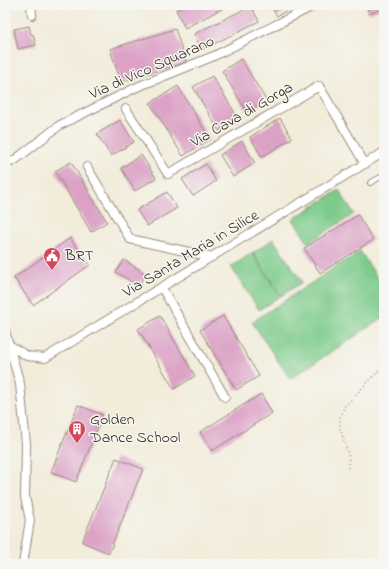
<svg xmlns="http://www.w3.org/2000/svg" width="389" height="569" font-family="'Indie Flower',sans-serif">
<rect width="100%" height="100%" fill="#f6f6f2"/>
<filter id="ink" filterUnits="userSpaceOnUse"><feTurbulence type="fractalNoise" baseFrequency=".025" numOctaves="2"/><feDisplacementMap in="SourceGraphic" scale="8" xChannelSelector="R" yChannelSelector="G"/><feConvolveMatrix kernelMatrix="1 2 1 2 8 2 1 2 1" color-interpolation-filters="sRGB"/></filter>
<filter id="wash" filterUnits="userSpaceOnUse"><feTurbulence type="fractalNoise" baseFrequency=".012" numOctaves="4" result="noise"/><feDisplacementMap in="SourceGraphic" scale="16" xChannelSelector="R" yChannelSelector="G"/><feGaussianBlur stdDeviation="0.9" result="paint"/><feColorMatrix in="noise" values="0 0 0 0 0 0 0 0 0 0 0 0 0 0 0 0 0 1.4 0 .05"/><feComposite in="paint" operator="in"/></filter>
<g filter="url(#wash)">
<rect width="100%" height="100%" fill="#f2ecda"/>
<path fill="#7dcb8b" stroke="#5c7a54" d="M339,190l15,24 -46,29 -15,-24z
M273,239l29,43 -21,14 -28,-43z
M360,251l24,37v29l-94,62 -38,-57z
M252,253l28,43 -21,14 -28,-43z"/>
<g id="blocks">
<path fill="#dba2c6" d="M187,5h42l-44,23 -9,-18z
M270,5h26l-19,11z
M366,5h18v3l-15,6z
M251,6l8,15 -57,29 -8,-16z
M29,26l2,9 2,-1 3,11 -18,4 -4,-20z
M175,29l11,33 -65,20 -11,-33z
M241,59l25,41 -19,12 -25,-41z
M212,76l27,43 -20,12 -26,-44z
M178,86l32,53 -27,17 -33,-53z
M280,118l12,20 -30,19 -12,-20z
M120,120l14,22 -23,14 -14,-22z
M242,141l13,22 -22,14 -13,-22z
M141,155l15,23 -21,13 -14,-23z
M71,162l36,60 -16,10 -36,-61z
M206,164l10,17 -23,15 -11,-17z
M167,192l10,16 -30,18 -10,-16z
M358,215l15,25 -53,33 -16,-25z
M70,238l20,27 -57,40 -19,-27z
M124,260l22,14 -8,12 -22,-14z
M160,316l35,60 -21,13 -36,-60z
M223,316l36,60 -23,14 -36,-60z
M261,394l11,19 -60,38 -12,-19z
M78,405l25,10 -27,67 -25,-10z
M116,458l27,11 -34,84 -27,-11z"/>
</g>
</g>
<g filter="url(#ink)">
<use href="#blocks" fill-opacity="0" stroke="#968b7c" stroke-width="1"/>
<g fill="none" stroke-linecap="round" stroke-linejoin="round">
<defs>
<path id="service" d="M370,183l14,-8"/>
<path id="minor" d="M31,5l1,10
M126,109l42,65 151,-88 46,78
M5,164l10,-4 45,-35 77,-38 77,-31 101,-51
M87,167l43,72 82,18
M162,288l63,109
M5,331l15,53 6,60 -1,53 5,23 -7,44
M9,345l18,11 18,2 339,-206"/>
</defs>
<use href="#service" stroke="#968b7c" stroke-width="6"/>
<use href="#minor" stroke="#968b7c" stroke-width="10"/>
<path stroke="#968b7c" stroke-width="1.5" stroke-dasharray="1 3" stroke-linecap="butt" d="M348,468l1,-11 -9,-29v-10l5,-12 39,-41"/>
<use href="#service" stroke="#fff" stroke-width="4"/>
<use href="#minor" stroke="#fff" stroke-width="8"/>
</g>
</g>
<defs>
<symbol id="civic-pin" viewBox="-11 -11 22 30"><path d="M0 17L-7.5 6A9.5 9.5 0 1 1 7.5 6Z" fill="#d1495b" stroke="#f6f6f2"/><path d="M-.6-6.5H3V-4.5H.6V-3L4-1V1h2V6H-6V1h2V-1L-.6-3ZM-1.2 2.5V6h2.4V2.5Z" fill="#fff"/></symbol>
<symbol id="building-pin" viewBox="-11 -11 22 30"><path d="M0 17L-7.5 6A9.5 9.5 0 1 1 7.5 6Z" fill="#d1495b" stroke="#f6f6f2"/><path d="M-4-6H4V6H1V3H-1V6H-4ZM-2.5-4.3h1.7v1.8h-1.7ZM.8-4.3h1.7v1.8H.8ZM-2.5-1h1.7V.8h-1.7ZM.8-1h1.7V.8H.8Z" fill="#fff"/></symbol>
</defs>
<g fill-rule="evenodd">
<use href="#civic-pin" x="42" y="246" width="20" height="27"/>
<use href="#building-pin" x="67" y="419" width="20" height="27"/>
</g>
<g text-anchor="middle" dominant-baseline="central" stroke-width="3" stroke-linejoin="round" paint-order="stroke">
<g font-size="16" fill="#3b2a1e" stroke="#f6f6f2">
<text transform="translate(152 68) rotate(-24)">Via di Vico Squarano</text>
<text transform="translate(242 115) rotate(-30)">Via Cava di Gorga</text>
<text transform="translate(191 254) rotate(-31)">Via Santa Maria in Silice</text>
</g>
<g font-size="16" fill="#3b2a1e" stroke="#f6f6f2" text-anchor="start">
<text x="65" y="256">BRT</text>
<text x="90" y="420">Golden<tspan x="90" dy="18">Dance School</tspan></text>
</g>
</g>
<rect width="389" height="569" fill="none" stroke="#f6f6f2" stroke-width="20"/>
</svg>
